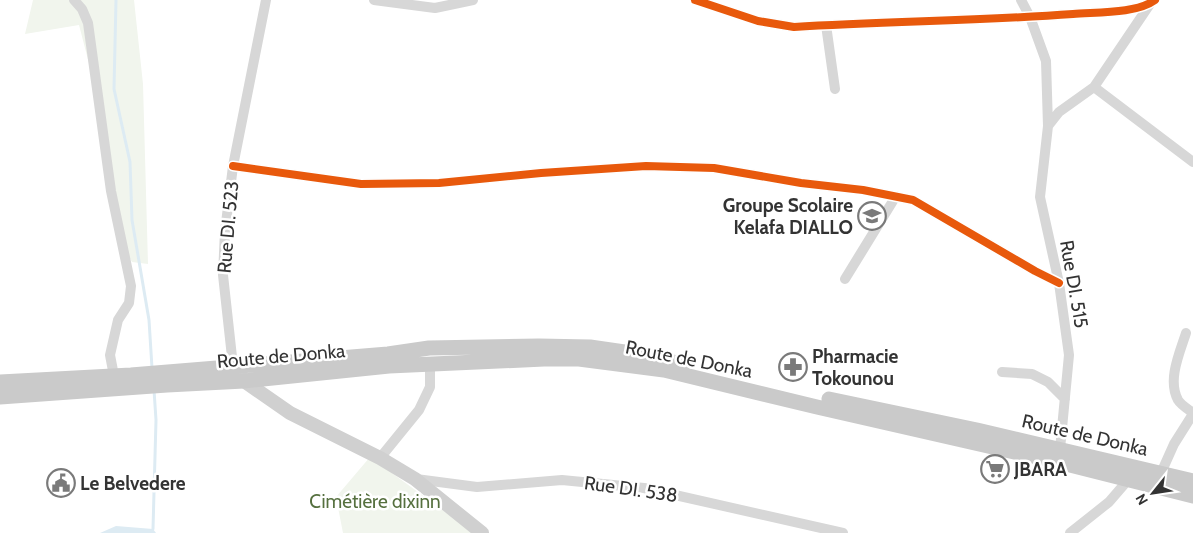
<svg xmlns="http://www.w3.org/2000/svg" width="1193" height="533" font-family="Cabin,sans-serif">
<rect width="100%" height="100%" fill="#fff"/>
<path fill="#f1f5ed" d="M33,0h101l9,84 5,180 -16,-2 -13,-22 -21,-142 -19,-73 -54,9z
M370,457l104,76h-131l-7,-36z"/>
<path fill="#ddebf3" d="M116,526l37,3 3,4h-56z"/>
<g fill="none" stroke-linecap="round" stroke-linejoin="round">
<path stroke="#ddebf3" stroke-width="3" d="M116,0l-2,89 16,73 2,58 17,100 3,48
M153,529l3,-109 -2,-30"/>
<path stroke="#d7d7d7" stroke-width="10" d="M74,0l8,9 6,14 23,168 20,95 -2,17 -11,17 -8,35 4,21
M374,0l61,8 38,-8
M695,0l63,21 36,6c93,-6 186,-6 279,-13 23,-2 63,0 82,-14
M1021,0l9,17 16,44 2,65 -8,71 19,86 10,72 -9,94
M826,25l9,64
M1094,87l99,75
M1048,126l11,-14 35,-25 56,-83
M233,166l128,18 78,-1 102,-10 105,-7 68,2 87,15 62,7 50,10 122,71 24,12
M845,279l51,-83
M1186,333c-6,19 -19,47 -8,67 3,5 10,9 15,13
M233,366l-10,-91 2,-44 8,-65 33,-166
M1002,372l30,2 16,8 17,17
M380,458l39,-48 11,-23v-23
M1161,473l13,-29 19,-30
M416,479l61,8 85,-7 82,8 199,45
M1070,533l39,-31 19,-22"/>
<path stroke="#d0d0d0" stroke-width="14" d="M241,376l3,5 46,32 90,45 35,21 67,54"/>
<path stroke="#cacaca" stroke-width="15" d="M0,382l131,-7 257,-21 41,-6 110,-2 51,1 62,9 31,9
M0,397l167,-12 77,-4 145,-15 155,-7h35l85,11 153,37 241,55 135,34
M829,399l148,31 216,51"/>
<defs>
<path id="cycleway" d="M695,0l63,21 36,6c93,-6 186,-6 279,-13 23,-2 63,0 82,-14
M233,166l128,18 78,-1 102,-10 105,-7 68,2 87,15 62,7 50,10 122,71 24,12"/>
</defs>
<use href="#cycleway" stroke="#fff" stroke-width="11"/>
<use href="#cycleway" stroke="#e8590c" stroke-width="8"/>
</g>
<defs>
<symbol id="school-ring" viewBox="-11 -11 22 22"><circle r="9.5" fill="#fff" stroke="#7a7a7a" stroke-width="1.5"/><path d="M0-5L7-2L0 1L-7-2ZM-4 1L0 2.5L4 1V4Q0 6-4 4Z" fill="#7a7a7a"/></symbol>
<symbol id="pharmacy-ring" viewBox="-11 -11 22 22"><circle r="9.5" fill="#fff" stroke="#7a7a7a" stroke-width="1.5"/><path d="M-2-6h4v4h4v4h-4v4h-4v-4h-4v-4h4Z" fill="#7a7a7a"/></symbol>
<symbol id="supermarket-ring" viewBox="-11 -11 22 22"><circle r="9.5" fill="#fff" stroke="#7a7a7a" stroke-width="1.5"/><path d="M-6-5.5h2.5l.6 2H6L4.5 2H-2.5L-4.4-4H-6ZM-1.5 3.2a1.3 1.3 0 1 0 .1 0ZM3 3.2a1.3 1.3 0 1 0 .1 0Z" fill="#7a7a7a"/></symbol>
<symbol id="civic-ring" viewBox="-11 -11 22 22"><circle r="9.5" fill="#fff" stroke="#7a7a7a" stroke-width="1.5"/><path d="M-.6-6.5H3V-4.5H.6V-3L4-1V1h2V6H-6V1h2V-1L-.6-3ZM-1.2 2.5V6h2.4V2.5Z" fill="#7a7a7a"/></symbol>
</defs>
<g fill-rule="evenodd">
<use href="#school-ring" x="856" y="200" width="32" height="32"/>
<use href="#pharmacy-ring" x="777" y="351" width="32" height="32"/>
<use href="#supermarket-ring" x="979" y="453" width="32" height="32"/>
<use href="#civic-ring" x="45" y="467" width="32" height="32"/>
</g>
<g text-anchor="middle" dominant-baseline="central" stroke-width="5" stroke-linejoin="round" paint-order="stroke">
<g font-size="19" font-weight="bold" fill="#333" stroke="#fff" text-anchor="start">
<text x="853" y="205" text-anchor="end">Groupe Scolaire<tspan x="853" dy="22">Kelafa DIALLO</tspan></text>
<text x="812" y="356">Pharmacie<tspan x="812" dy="22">Tokounou</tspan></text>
<text x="1014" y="469">JBARA</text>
<text x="80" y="483">Le Belvedere</text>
</g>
<g font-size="19" fill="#333" stroke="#fff">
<text transform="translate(228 227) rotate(-85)">Rue DI. 523</text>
<text transform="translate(1074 284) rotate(80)">Rue DI. 515</text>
<text transform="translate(281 356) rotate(-5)">Route de Donka</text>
<text transform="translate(689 359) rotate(11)">Route de Donka</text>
<text transform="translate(1085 435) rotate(13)">Route de Donka</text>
<text transform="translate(631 489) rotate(8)">Rue DI. 538</text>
</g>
<g font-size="19" fill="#56703f" stroke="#fff">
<text x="375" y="501">Cimétière dixinn</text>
</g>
</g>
<g transform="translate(1153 493) rotate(240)" stroke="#ffffff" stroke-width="4" paint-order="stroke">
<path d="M0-4L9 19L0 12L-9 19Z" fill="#333333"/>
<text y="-8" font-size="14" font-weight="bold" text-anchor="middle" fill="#333333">N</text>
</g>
</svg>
